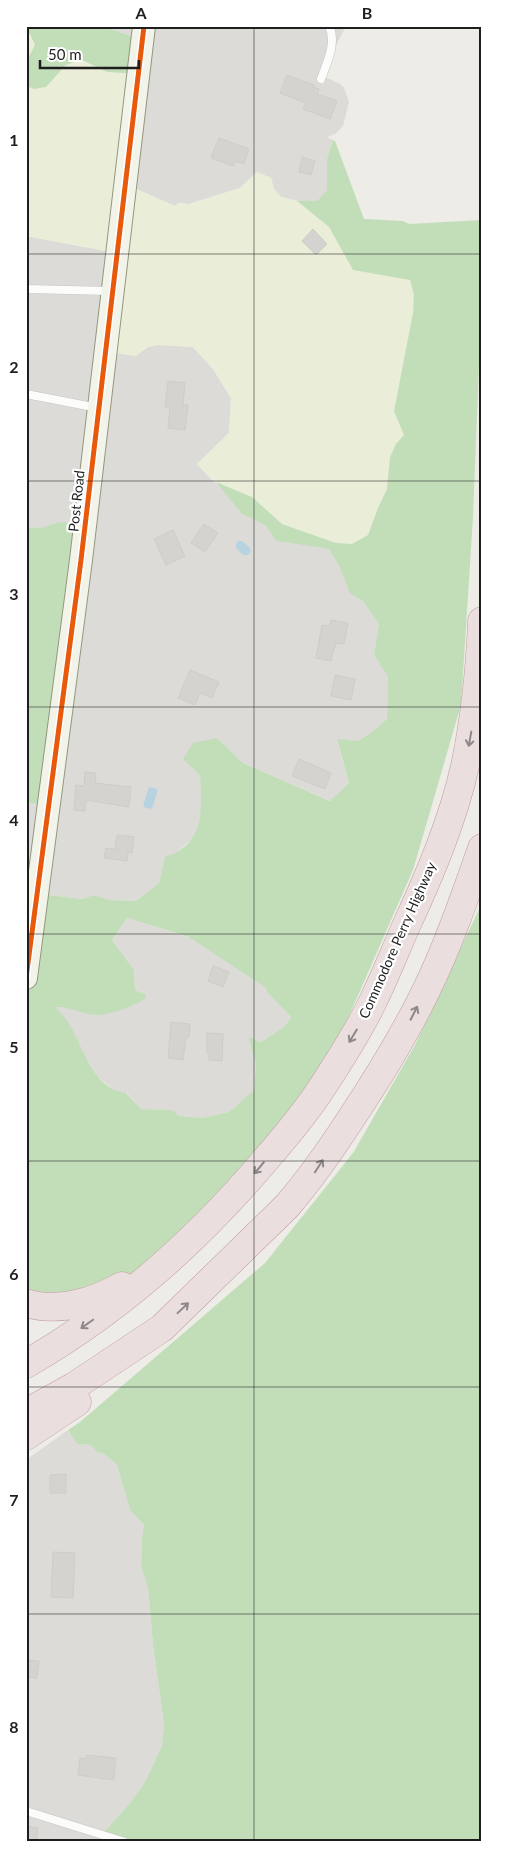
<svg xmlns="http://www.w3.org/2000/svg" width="508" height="1868" font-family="Lato,sans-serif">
<rect width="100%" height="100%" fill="#edece6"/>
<path fill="#dcdbd8" d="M102,26h244l-23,45 2,6 15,7 4,4 5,14 -6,24 -8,8 -8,3 6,3 -6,19v31l-10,11h-20l-16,-4 -7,-8 -3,-11 -14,-6 -17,16 -51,16 -11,-1 -3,3 -45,-20 10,-147z
M26,236l90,17 19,103 13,-9 10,-2 35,2 20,22 18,29 -2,35 -32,31 16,17 9,7 20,26 23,11 11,16 53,8 10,17 11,26 13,9 16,23 -5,31 14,22 -1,42 -14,12 -15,10 -21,-1 12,43 -18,18 -88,-38 -26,-25 -17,37 2,33 -7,28 -20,18 -10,4 -6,25 -23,18 -26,-1 -17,-5 -10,4 -43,-5 -14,80v-171l23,2 10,-283 -18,6 -15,-1z
M127,918l67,21 72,49 1,4 24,25 -6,9 -24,16 -13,-5 8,27 -2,26 -25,22 -27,6 -23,-2 -8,-6 -30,-1 -14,-16 -11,-1 -19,-16 -42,-69 90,-12 -10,-5 -1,-20 -22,-30z
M68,1430l9,14 14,1 6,7 7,2 13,11 13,45 14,15 -2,13 -1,28 7,22 5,57 11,79 -2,22 -17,36 -15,21 -24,27 -11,7 32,5h-101v-382z"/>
<path fill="#eaeed8" d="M26,32l4,2 6,11 -10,16z
M78,61h6l23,11 31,2 -8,112 45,20 3,-3 11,1 51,-16 17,-16 14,6 3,11 7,8 16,4 32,26 24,43 57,10 4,15 -1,18 -19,98 10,24 -8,9 -6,13 -3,32 -9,19 -10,27 -16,9 -16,-1 -54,-19 -30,-27 -39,-16 -16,-17 32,-31 2,-35 -18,-29 -20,-22 -35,-2 -10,2 -12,9 -30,-4 10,-99 -90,-17v-150l8,3 12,-2 21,-22z"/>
<path fill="#c2deb9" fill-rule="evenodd" d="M26,26h76l38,13 -2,35 -31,-2 -23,-11h-6l-12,4 -20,22 -12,2 -8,-3v-24l9,-17 -5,-11 -4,-2z
M333,140l2,1 29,78 39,2 6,3 73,-4v69l-9,228 -12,188 -48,165 -85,194 -51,70 -91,97 -65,57 -95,17v-331l14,-80 43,5 10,-4 17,5 26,1 23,-18 6,-26c40,-13 37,-47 35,-82l-17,-16 10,-16 24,-5 26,25 87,38 19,-18 -12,-44 21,2 15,-10 14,-12 1,-42 -14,-22 5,-31 -16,-23 -13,-8 -11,-27 -10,-17 -53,-8 -11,-16 -23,-11 -26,-32 36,15 30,27 54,19 16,1 16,-9 10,-27 9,-19 3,-32 6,-13 8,-9 -10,-24 19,-98 1,-18 -4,-15 -57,-10 -24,-43 -32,-26h20l10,-11v-31zM127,918l62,19 77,51 1,4 24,25 -6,9 -24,16 -13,-5 8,27 -2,26 -25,22 -27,6 -23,-2 -7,-6 -31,-1 -15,-16c-35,-4 -43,-50 -60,-74 -3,-4 -7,-8 -11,-12 15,-1 28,8 42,8 11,1 39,-10 48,-16l1,-4 -11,-5 -1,-20 -22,-30z
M59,522l23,1 -33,282 -23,-2v-276l15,1z
M482,903v939h-355l-33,-5 12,-7 24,-27 15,-21 17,-36 2,-22 -11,-79 -5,-57 -7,-22 1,-28 2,-13 -14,-15 -13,-45 -13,-11 -7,-2 -6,-7 -14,-1 -9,-14 12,-8 185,-159 88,-110 62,-108z"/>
<path fill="#b7d3e2" d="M238,541h4l8,7 1,3 -3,4h-5l-7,-7v-4z
M149,787l9,2 -6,20 -3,-1v1l-6,-3z"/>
<path fill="#d5d3cf" stroke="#d0cdc7" d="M287,75l27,10 -1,2 6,2 -2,5 20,7 -7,18 -27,-10 3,-6 -26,-10z
M219,138l30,11 -5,15 -9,-3 -2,5 -22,-8z
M302,157l13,4 -4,14 -12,-3z
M313,229l14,15 -11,11 -14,-14z
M168,381l17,2 -2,22h5l-3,25 -17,-2 2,-21h-5z
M204,524l14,9 -13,19 -14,-9z
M173,530l12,26 -19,9 -12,-26z
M331,620l17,3 -4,21 -8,-1 -1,5h-1l-3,13 -15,-3 6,-33 8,1z
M190,670l29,12 -7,16 -12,-5 -5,12 -17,-7z
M335,675l20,4 -4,21 -20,-4z
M299,759l32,14 -6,16 -33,-13z
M85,772l11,1 -1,10 36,4 -2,20 -43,-7 -1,11 -11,-1 2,-25 8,1z
M117,835l17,2 -2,16 -4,-1 -1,9 -23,-3 2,-10 9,1z
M213,966l16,6 -6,15 -15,-6z
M171,1022l19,2 -1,13h-3l-3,23 -15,-2z
M207,1033l16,1 -1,27 -13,-1v-7h-2z
M66,1474v19h-16v-18z
M53,1552l22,1 -2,45 -22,-1z
M26,1660l13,1 -2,17 -11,-1z
M87,1755l29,3 -2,22 -36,-5 2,-17 6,1z
M26,1826l12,2 -2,13 -10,-2z"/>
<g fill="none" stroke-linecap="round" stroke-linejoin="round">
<defs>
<path id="lane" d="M321,79c6,-16 16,-37 8,-53
M26,289l84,2
M26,394l72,14
M26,1811l99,31"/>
<path id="secondary" d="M26,978l55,-418 63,-534"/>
<path id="highway" d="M26,1303c32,10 68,-1 96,-17
M26,1364c92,-53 173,-125 241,-206 20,-23 40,-47 56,-72 17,-26 38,-59 51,-87 12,-25 22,-50 33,-75 23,-50 46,-104 58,-158 10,-48 15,-96 17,-145
M26,1413l47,-26 89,-59 125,-122c24,-28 45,-58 65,-89 30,-45 58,-91 81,-141 19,-41 34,-85 49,-128
M26,1436l51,-34"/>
</defs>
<use href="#lane" stroke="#c5c5c2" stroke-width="9"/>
<use href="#secondary" stroke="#92977d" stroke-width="24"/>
<use href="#highway" stroke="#c49ca1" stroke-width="29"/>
<use href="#lane" stroke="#fcfcfb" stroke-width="8"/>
<use href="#secondary" stroke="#f2f4ea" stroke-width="22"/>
<use href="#highway" stroke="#eadede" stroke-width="28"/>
<defs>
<path id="cycleway" d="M26,978l55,-418 63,-534"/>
</defs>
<use href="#cycleway" stroke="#fff" stroke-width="8"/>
<use href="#cycleway" stroke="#e8590c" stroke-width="5"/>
</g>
<defs><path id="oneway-shaft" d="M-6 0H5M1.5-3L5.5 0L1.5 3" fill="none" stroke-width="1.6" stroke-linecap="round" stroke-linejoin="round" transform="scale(1.25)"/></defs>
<g stroke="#8e8888">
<use href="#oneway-shaft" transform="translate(470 739) rotate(100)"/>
<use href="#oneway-shaft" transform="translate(414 1013) rotate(-63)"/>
<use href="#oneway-shaft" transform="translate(353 1036) rotate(121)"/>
<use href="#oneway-shaft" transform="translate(319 1166) rotate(-57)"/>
<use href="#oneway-shaft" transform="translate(259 1168) rotate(130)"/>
<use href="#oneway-shaft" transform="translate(183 1308) rotate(-43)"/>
<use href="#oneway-shaft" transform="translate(87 1324) rotate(145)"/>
</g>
<path fill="none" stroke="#1e1e1e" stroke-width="1" stroke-opacity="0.55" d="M254,26v1816M26,254h456M26,481h456M26,707h456M26,934h456M26,1161h456M26,1387h456M26,1614h456"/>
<g text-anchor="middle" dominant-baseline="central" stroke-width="4.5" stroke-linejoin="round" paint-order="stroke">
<g font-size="14" fill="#1e1e1e" stroke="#fff">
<text transform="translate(76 501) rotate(-84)">Post Road</text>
<text transform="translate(397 940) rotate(-66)">Commodore Perry Highway</text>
</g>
</g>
<rect width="508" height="1868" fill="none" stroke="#ffffff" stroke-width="55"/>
<path d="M40 60v8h99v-8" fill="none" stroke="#1e1e1e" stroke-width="2.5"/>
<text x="48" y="60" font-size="15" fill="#1e1e1e" stroke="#ffffff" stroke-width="4" paint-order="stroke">50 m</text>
<rect x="28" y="28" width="452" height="1812" fill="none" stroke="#1e1e1e" stroke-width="2"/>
<g font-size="16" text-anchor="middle" font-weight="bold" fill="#1e1e1e">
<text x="141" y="19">A</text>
<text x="367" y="19">B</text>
<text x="14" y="146">1</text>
<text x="14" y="373">2</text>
<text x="14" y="600">3</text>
<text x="14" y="826">4</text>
<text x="14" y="1053">5</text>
<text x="14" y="1280">6</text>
<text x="14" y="1506">7</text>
<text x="14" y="1733">8</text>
</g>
</svg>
